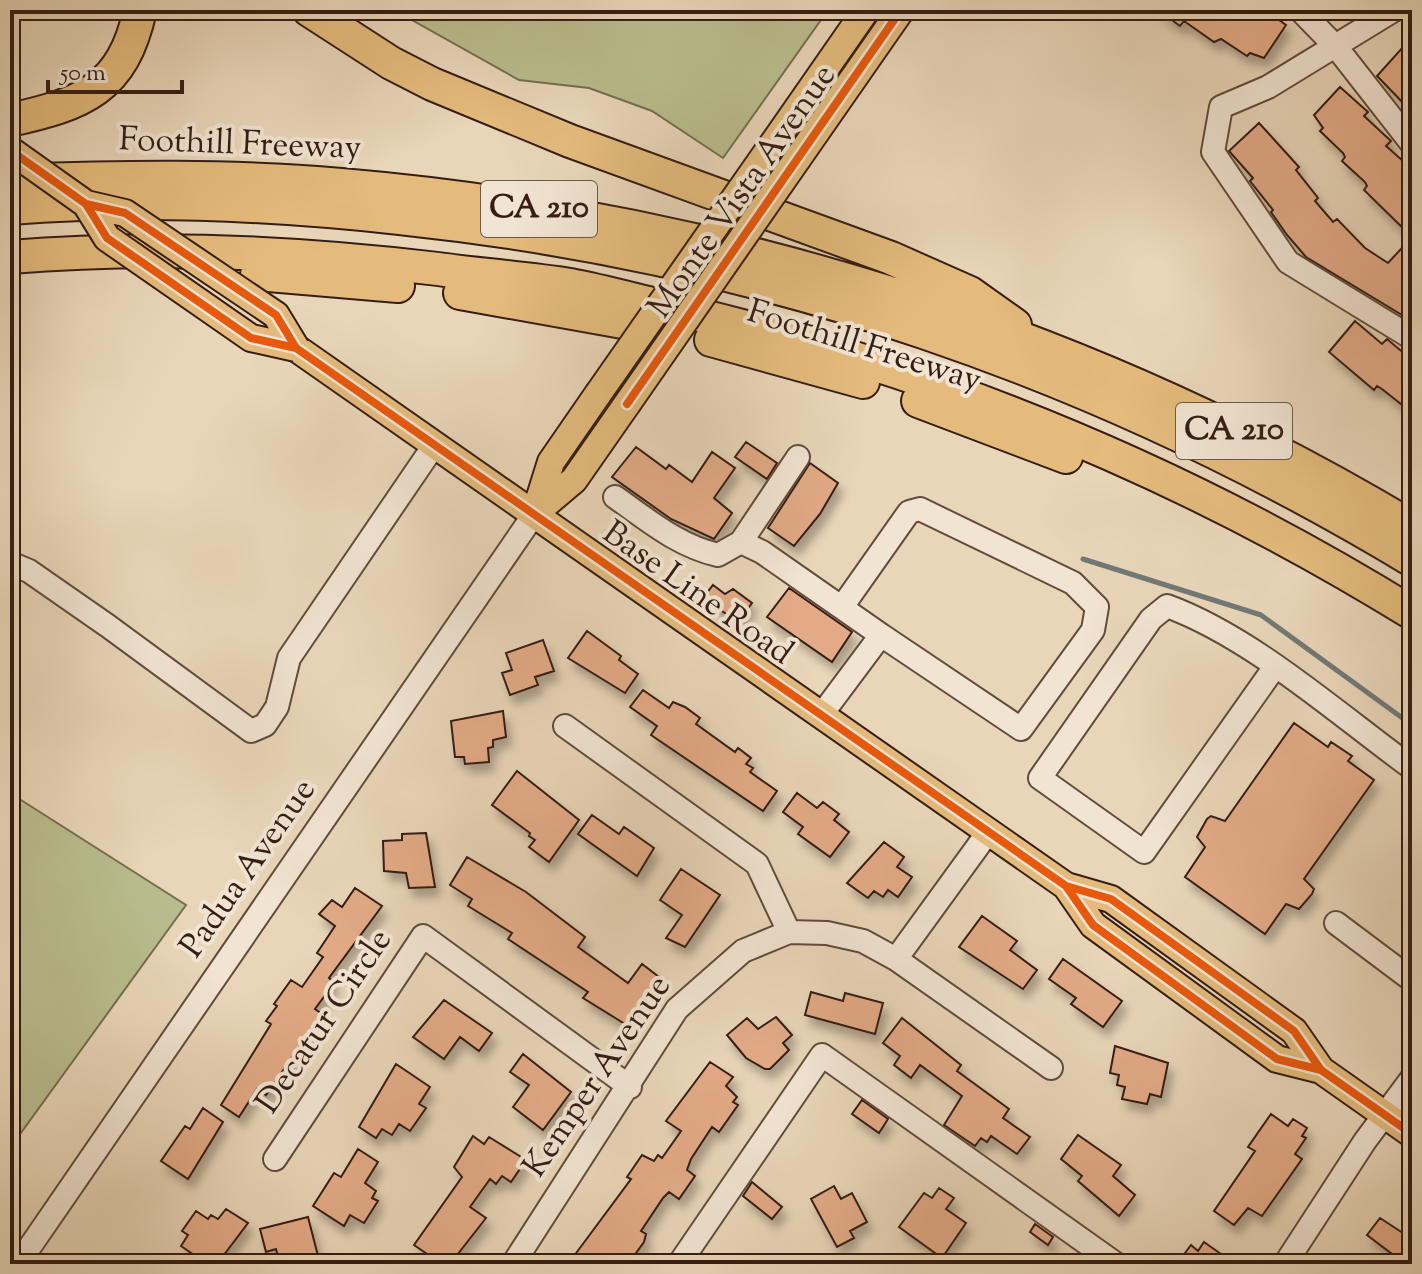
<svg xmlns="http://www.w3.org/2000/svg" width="1422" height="1274" font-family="'Sorts Mill Goudy',serif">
<defs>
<filter id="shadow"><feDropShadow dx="5" dy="9" stdDeviation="4" flood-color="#0004"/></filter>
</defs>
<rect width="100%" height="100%" fill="#e9d6b9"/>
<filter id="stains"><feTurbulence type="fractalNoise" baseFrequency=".0025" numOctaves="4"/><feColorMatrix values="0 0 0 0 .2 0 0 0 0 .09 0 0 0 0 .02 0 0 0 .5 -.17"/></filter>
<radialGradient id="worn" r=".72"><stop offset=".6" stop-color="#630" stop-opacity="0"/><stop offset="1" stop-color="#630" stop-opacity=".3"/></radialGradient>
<path fill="#b9bd8e" stroke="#776d50" stroke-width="2" d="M394,10h434l-105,148 -71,-47 -63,-23 -70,-8z
M10,793l176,112 -176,243z"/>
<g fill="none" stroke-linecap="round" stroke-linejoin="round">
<path stroke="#717975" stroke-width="5" d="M1083,559l178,56 151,110"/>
</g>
<path fill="#e2aa86" stroke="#351d13" stroke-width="2" filter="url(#shadow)" d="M1158,10h107l21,15 -22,33 -14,-5 -3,3 -26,-17 -7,3 -30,-21 -4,5z
M1412,37v75l-35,-36z
M1340,87l28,25 -4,4 27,25 -5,5 26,23v16l-5,5 5,5v42l-48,-47 3,-4 -2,-4 -23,-21 3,-4 -2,-4 -23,-22 3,-3 -9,-13z
M1259,123l40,44 -3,3 22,28 -3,3 18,21 4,-3 28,29 23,15 24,-26v84l-106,-64 -19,-22 -16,-23 2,-2 -23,-29 3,-3 -24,-27z
M1355,321l27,23 5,-5 25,21v40l-6,8 -24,-19 -5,-3 -3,4 -45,-38z
M746,442l31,21 -10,16 -32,-22z
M636,447l30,22 3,-4 23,17 20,-30 23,16 -21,30 18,15 -18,26 -43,-20 -59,-42z
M810,463l28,20 -18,31 -26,32 -26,-18z
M713,585l12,9 8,-5 19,14 -14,19 -35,-24z
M789,588l63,44 -20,30 -65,-45z
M587,631l34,25 -2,4 19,14 -13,19 -57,-35z
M543,640l11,31 -19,6 3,8 -28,10 -8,-22 10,-3 -6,-17z
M643,690l26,18 4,-6 12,5 15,11 -4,6 39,28 3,-4 13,10 -5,6 7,4 -3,4 27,19 -14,20 -112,-76 6,-9 -27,-19z
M503,711l3,26 -13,3v7l-5,1 1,14 -24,2 -1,-7h-9l-4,-36z
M1294,723l34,24 3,-5 21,14 -4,5 26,19 -70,99 10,10 -2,5 -13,15 -13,-5 -21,30 -80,-57 20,-30 -8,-10 10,-18 4,-3 14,5z
M517,771l62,49 -30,42 -20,-15 6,-7 -6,-4 1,-3 -38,-28z
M797,793l20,15 6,-6 16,12 -5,6 15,12 -19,25 -32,-23 5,-7 -20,-15z
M592,815l27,19 5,-7 30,21 -17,28 -59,-42z
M426,833l9,54 -26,1 -3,-15 -22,-2 -1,-30 19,-1v-6z
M884,842l20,15 -7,10 15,10 -14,20 -10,-7 -5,7 -9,-6 -6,7 -21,-15z
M467,857l59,35 59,45 -7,10 50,36 14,-19 17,13 -34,47 -42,-26 5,-6 -80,-53 4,-6 -44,-27 4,-7 -22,-14z
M681,869l39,26 -35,52 -19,-9 16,-23 -22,-15z
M355,888l27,18 -53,72 5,5 -19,26 7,5 -56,81 -9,-6 -18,28 -18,-12 50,-81 -5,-3 11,-15 -3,-2 17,-24 11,7 21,-30 -6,-4 18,-27 -16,-12 13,-14 10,7z
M982,916l35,25 -7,9 27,20 -14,19 -64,-42z
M1063,959l59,42 -19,26 -32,-23 5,-6 -27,-19z
M811,992l32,9 2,-8 38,10 -8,31 -70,-19z
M444,1000l48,33 -13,18 -19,-14 -16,22 -31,-22z
M776,1017l16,18 -9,8 6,7 -19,19h-5l-19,-11 -19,-23 20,-17 11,11z
M902,1018l59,47 -4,6 52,38 -6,9 27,19 -13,17 -26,-18 -4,6 -6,-4 -6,8 -31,-21 18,-29 -42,-31 -9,13 -17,-13 6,-9 -17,-13z
M1115,1046l53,17 -7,34 -11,-3 -3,10 -25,-5 3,-12 -8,-2 2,-10 -9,-2z
M523,1054l48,38 -28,38 -30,-23 16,-22 -19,-13z
M710,1062l23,15 -7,9 11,11 -4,5 5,3 -19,27 -7,-5 -21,32 -4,11 8,6 -16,23 -10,-7 -6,6 -22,33 5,3 -2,8 -16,22h-43l-11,-8 57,-77 -4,-2 15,-22 12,6 4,-6 4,3 19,-27 -15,-10z
M396,1064l34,23 -11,17 7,4 -16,23 -11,-7 -7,11 -10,-6 -6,9 -17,-11z
M862,1100l26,19 -9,14 -27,-19z
M203,1108l20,14 -35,57 -27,-18 24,-35 5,3z
M1271,1114l17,12 5,-7 14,9 -5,8 4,2 -11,16 7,5 -40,57 -14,-8 -14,17 -20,-14 41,-60 -7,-4z
M1078,1135l43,30 -8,11 22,19 -16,21 -41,-35 4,-5 -21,-17z
M473,1136l11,8 5,-7 37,23 -15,22 -9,-6 -6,8 -6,-5 -20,28 16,11 -36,46h-25l5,-8 -16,-11 48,-68 -8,-10z
M358,1149l20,13 -13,21 11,8 -4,7 6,3 -14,22 -14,-8 -6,11 -31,-20 21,-33 7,4z
M752,1182l30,25 -10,12 -29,-23z
M834,1186l7,13 11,-6 15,29 -17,9 4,7 -17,9 -26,-48z
M939,1188l15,10 -8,11 20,14 -24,35 -43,-31 25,-34 8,5z
M226,1209l22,14 -31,41h-10l-26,-18 7,-11 -6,-4 14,-20 12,8 3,-4 7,4z
M308,1217l10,39 -10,3 1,5h-29l-4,-15 -10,3 -6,-23z
M1380,1218l32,21v14l-8,10 -37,-28z
M1035,1224l18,13 -5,8 -18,-13z
M1204,1242l31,22h-58l14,-19 7,6z"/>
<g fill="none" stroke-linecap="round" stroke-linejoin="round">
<defs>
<path id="minor" d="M1300,10l37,38 75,96
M1394,10l-126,77 -47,20 -8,45 75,110 124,76
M615,497c33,23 63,49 103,58l23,-13 21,10 119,83 -59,79
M741,542l57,-85
M10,563l19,8 79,55 143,105 14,-6 12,-18 12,-49 146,-214
M842,607l67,-95 11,-3 153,74 24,24 -4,23 -72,99 -140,-94
M1274,668l-130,184 -104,-74 111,-159 16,-13c85,31 172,109 245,162
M565,726l192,138 32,68
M1336,923l76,57
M896,959l93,-128
M275,1159l148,-223 207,151
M18,1264l517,-751
M513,1264l164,-255 66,-58 46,-19 38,1 36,8 33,18 155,109
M679,1264l143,-209 294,209
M1285,1264l80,-123 47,-63"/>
<path id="major" d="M770,148l96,-138
M798,158l103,-148
M296,348l770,538 45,13 183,132 27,39 91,64
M535,513l39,-33 53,-76
M535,513l16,-51 47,-68
M1066,886l27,39 184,134 44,11"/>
<path id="highway" d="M309,10l82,53 41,21 138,57 321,117 79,35 45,32
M10,120c73,-16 113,-31 130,-110
M10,181c111,-4 221,-6 331,4 376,32 747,147 1071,342
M10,208c129,-10 262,-4 390,10 366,39 698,153 1012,342
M10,257c143,-12 285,-5 428,12 43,6 88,9 132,16 36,7 72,17 108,25 261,61 506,162 734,303
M257,274l141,12
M460,293l202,36
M711,340l152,42
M918,401l148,56"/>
</defs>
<use href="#minor" stroke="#624b3c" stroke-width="26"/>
<use href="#major" stroke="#351d13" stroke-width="30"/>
<use href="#highway" stroke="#351d13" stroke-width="36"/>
<use href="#minor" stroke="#f1e4d2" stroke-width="22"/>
<use href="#major" stroke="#e4bb7c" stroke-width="26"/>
<use href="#highway" stroke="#e4bb7c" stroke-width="32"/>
<defs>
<path id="major-bridge" d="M10,150l76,54 21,34 144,100 45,10
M86,204l39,9 151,102 20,33
M598,394l172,-246
M627,404l171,-246"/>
</defs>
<use href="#major-bridge" stroke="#351d13" stroke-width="30" stroke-linecap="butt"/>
<use href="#major-bridge" stroke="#e4bb7c" stroke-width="26"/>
<defs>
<path id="cycleway" d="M10,150l76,54 21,34 144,100 45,10 770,538 45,13 183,132 27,39 91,64
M86,204l39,9 151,102 20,33
M627,404l274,-394
M1066,886l27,39 184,134 44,11"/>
</defs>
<use href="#cycleway" stroke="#f1e4d2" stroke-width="13"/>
<use href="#cycleway" stroke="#e8590c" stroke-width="8"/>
</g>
<g text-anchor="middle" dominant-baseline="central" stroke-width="8" stroke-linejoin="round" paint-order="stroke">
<g fill="#f1e4d2" stroke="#6d594c" stroke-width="2">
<rect x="481" y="181" width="116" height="56" rx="6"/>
<rect x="1176" y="403" width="116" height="56" rx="6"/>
</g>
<g font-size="32" font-weight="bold" fill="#351d13">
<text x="539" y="209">CA 210</text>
<text x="1234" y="431">CA 210</text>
</g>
<g font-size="34" fill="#351d13" stroke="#f1e4d2">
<text transform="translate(240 145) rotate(2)">Foothill Freeway</text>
<text transform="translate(743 192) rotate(-55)">Monte Vista Avenue</text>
<text transform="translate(864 347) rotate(17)">Foothill Freeway</text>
<text transform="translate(697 594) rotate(35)">Base Line Road</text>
<text transform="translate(249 869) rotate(-55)">Padua Avenue</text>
<text transform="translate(325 1022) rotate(-56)">Decatur Circle</text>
<text transform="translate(598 1077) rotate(-56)">Kemper Avenue</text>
</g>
</g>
<rect width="1422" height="1274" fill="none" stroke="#e9d6b9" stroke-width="40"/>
<rect x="12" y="12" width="1398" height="1250" fill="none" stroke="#351d13" stroke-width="4"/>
<rect x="20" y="20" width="1382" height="1234" fill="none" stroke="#351d13" stroke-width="2"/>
<path d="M48 80v12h134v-12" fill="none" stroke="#351d13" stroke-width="4"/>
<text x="60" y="80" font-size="24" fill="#351d13" stroke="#f1e4d2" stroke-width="6" paint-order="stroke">50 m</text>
<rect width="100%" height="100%" filter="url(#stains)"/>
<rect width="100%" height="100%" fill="url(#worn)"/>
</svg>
